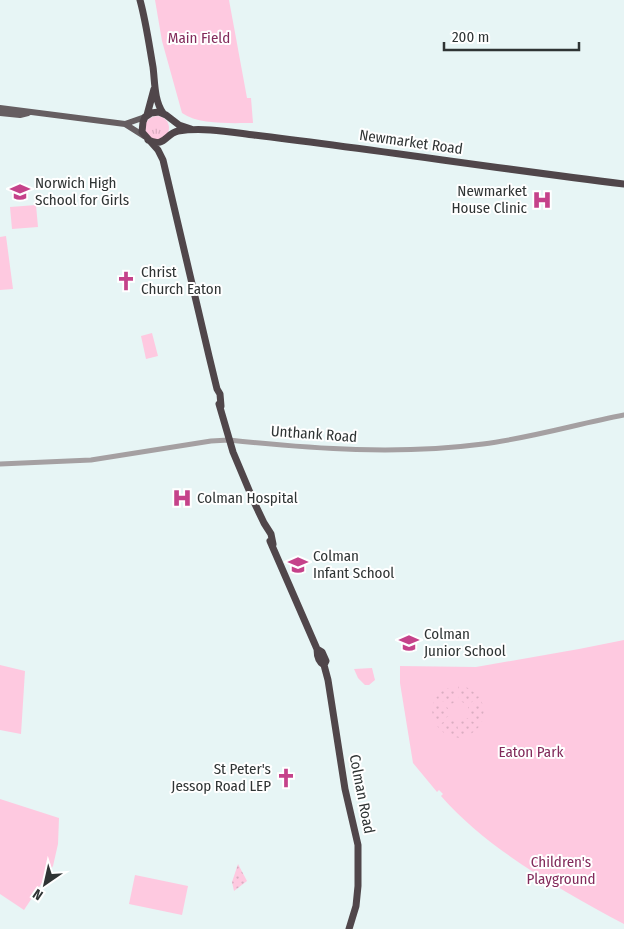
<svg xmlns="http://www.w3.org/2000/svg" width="624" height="929" font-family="'Fira Sans Condensed',sans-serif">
<defs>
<pattern id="grass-tufts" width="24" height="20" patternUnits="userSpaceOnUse" patternTransform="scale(1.25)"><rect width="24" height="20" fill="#fec9e0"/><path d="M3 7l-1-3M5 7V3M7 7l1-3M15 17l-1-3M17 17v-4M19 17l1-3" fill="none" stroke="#daadc1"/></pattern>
<pattern id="garden-dots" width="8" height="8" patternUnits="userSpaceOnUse" patternTransform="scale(1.25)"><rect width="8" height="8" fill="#fec9e0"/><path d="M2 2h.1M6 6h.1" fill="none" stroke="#daadc1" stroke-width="1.8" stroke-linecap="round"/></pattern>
</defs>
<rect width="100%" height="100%" fill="#e7f5f5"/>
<path fill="url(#grass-tufts)" d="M145 128a12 12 0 1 1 24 0a12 12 0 1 1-24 0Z"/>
<path fill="#fec9e0" d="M155,0h74l18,98h4l2,25c-21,0 -54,2 -71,-10l-20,-72z
M36,205l2,22 -26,2 -2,-22z
M6,236l7,53 -13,1v-53z
M152,333l6,23 -12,3 -5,-23z
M624,640v284c-63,-34 -136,-74 -183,-128l2,-2 -4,-4 -2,2 -24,-29 -13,-80v-17l76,1 103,-18z
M0,665l25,6 -4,63 -21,-4z
M372,668l3,12 -6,5h-4l-7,-7 -4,-9z
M0,799l59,19 -1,26 -5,22 -29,44 -24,-16z
M135,875l53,11 -6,29 -53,-11z"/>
<path fill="url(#garden-dots)" d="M458,685l10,3 12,9 -13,8 -8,-5z
M456,686v15l-6,4 -14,-7 7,-8z
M481,699l3,11 -2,12 -13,-7 -1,-8z
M434,701l14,7 1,8 -14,8 -3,-13z
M450,718l7,4 2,16 -14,-4 -8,-8z
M467,718l13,8 -9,8 -10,4 -1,-16z
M238,864l9,17 -13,10 -2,-9z"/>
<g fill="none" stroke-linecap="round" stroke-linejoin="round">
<path stroke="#a5a0a2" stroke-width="5" d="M0,464l91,-4 120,-19 18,-1c84,9 170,15 254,4 48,-6 94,-20 141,-29"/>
<path stroke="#665e61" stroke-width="6" d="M0,108l125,16 19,12
M0,113l20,2 8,-2
M125,124l20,-7"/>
<path stroke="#50464a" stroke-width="7" d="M140,0c6,22 9,44 13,67 2,15 1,33 10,46
M147,115l7,-26
M191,129l-12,-4 -13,-10 -7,-3 -8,1 -6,4 -2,5 -1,10 16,18 5,10 46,196 8,33 3,5 1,12
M148,140c17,8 17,-6 30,-9 25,-4 52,1 76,4 124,15 247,34 370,49
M219,404l14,48 21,50 10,21 7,11 2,10
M270,541l47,108c0,6 1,13 7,16
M317,649l5,3 4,9 -2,4 4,15 17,109 13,56v41l-2,20 -7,23"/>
</g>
<defs>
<symbol id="school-bare" viewBox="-9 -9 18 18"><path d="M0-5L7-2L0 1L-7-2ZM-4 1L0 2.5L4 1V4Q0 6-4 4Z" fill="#c5428a" stroke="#fff" stroke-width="2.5" paint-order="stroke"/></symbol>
<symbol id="hospital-bare" viewBox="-9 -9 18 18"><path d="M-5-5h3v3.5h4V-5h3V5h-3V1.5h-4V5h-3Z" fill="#c5428a" stroke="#fff" stroke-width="2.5" paint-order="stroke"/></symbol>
<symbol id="church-bare" viewBox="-9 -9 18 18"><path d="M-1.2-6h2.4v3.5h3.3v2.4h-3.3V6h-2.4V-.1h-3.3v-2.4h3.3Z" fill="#c5428a" stroke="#fff" stroke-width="2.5" paint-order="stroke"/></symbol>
</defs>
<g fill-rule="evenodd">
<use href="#school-bare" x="6" y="178" width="28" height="28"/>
<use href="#hospital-bare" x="528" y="186" width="28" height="28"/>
<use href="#church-bare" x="112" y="267" width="28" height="28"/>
<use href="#hospital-bare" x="168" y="484" width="28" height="28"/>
<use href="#school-bare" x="284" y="551" width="28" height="28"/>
<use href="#school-bare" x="395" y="629" width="28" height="28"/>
<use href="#church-bare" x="272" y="764" width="28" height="28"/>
</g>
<g text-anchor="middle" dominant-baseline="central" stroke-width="4" stroke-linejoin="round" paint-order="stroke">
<g font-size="15" fill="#822b5b" stroke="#fff">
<text x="199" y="38">Main Field</text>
<text x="531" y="752">Eaton Park</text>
<text x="561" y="862">Children's<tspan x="561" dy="17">Playground</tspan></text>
</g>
<g font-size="15" fill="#2f3434" stroke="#fff">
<text transform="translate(411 142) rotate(8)">Newmarket Road</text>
<text transform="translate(314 434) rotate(4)">Unthank Road</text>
<text transform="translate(362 794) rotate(79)">Colman Road</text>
</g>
<g font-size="15" fill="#2f3434" stroke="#fff" text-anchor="start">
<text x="35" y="183">Norwich High<tspan x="35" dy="17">School for Girls</tspan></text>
<text x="527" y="191" text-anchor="end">Newmarket<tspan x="527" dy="17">House Clinic</tspan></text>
<text x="141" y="272">Christ<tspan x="141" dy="17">Church Eaton</tspan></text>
<text x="197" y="498">Colman Hospital</text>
<text x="313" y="556">Colman<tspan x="313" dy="17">Infant School</tspan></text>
<text x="424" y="634">Colman<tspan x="424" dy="17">Junior School</tspan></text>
<text x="271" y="769" text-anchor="end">St Peter's<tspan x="271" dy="17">Jessop Road LEP</tspan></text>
</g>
</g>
<g transform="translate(45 884) rotate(214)" stroke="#ffffff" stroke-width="4" paint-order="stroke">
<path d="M0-4L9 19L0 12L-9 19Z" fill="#2f3434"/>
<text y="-8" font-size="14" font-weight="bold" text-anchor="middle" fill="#2f3434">N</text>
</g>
<path d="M444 42v8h135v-8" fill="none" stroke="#2f3434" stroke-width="2.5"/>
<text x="452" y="42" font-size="15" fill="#2f3434" stroke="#ffffff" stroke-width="4" paint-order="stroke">200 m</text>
</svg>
